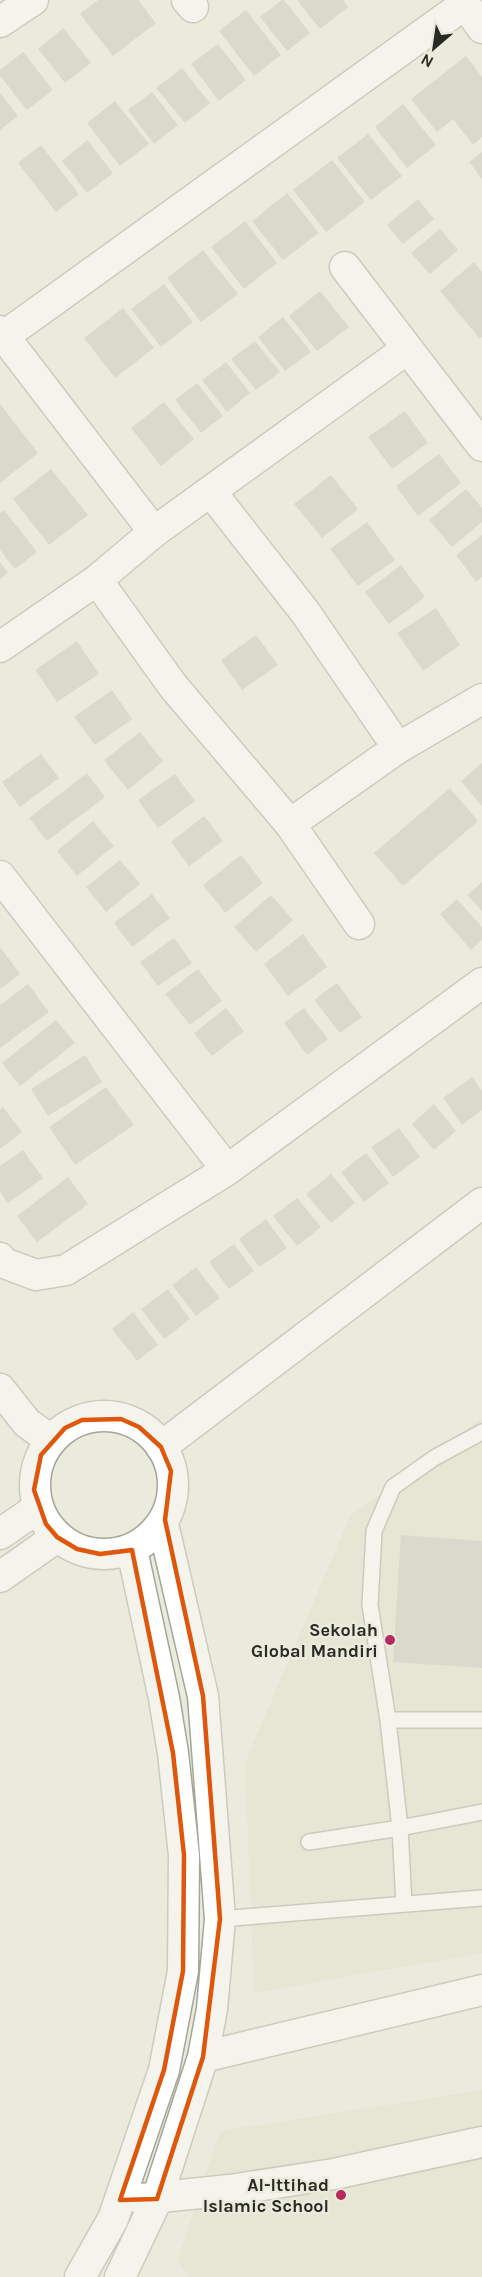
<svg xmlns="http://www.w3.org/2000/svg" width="482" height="2277" font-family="Karla,sans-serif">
<rect width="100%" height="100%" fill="#ebebdd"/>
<path fill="#e0e0cc" d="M482,1418v535l-228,40 -9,-230 105,-247z
M482,2090v187h-293l-11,-17 42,-129z"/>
<path fill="#c8c3b6" d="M98,0h40l18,23 -43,33 -33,-42z
M282,0h2l26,33 -23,18 -27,-34z
M297,0h46l5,7 -28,22z
M246,10l35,45 -27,21 -35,-45z
M63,28l28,35 -26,20 -27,-34z
M218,44l28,36 -27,21 -28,-37z
M23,52l30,38 -26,20 -27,-34v-6z
M466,56l16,21v60l-9,8 -20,-26 -16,13 -26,-33z
M182,68l28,35 -25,20 -29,-35z
M152,92l26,33 -24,19 -26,-34z
M0,93l18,23 -18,14z
M115,101l34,43 -29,22 -33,-43z
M403,104l33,41 -29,23 -32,-41z
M368,134l34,42 -31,24 -34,-42z
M87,140l26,33 -26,20 -25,-32z
M41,145l38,49 -23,18 -38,-49z
M482,152v27l-13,-17z
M332,160l33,42 -39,30 -33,-42z
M287,193l32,40 -36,27 -31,-39z
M418,199l16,20 -31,25 -16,-19z
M245,221l32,42 -33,26 -33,-42z
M440,229l18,21 -28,24 -19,-21z
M203,250l35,44 -37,28 -34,-44z
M474,262l8,10v65l-2,2 -40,-48z
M164,284l29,38 -32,25 -30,-38z
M320,291l29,36 -32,24 -28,-35z
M123,308l31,40 -39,30 -31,-40z
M283,317l28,35 -26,19 -27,-34z
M255,341l25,31 -24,18 -25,-31z
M226,362l24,31 -23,19 -25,-32z
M197,383l26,33 -22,17 -26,-33z
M164,402l30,37 -33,27 -30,-38z
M0,404l38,49 -38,30z
M405,411l23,32 -36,26 -24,-32z
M439,454l22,29 -43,33 -22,-30z
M51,469l37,46 -39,30 -36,-46z
M331,475l27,34 -36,29 -28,-34z
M466,489l16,19v14l-30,25 -23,-27z
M4,510l33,42 -22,17 -15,-19v-37z
M367,522l28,38 -37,26 -28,-37z
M482,535v42l-6,5 -20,-27z
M0,562l8,11 -8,6z
M401,565l24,32 -36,27 -24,-32z
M436,608l24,37 -37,26 -26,-38z
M256,635l22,30 -36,25 -21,-30z
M77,641l22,33 -42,28 -22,-32z
M112,690l20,29 -37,26 -21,-28z
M140,732l23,29 -35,29 -24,-30z
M41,754l18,24 -39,29 -18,-25z
M482,763v43l-21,-25z
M87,773l18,24 -58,44 -18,-23z
M175,774l20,27 -37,27 -20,-28z
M450,788l28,33 -75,65 -29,-33z
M204,816l19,25 -34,25 -18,-24z
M93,821l21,25 -37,30 -20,-25z
M241,855l22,28 -38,30 -22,-28z
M120,860l20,24 -34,28 -20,-25z
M482,882v29l-15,-16z
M152,894l18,24 -38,29 -18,-24z
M271,895l22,25 -37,32 -22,-25z
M457,899l25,28v13l-11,10 -31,-36z
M303,934l24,33 -39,29 -24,-32z
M174,938l18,25 -34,23 -18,-24z
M0,947l20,27 -20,15z
M198,969l24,32 -32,24 -25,-31z
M337,983l25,34 -22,16 -26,-33z
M28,984l21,28 -49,36v-43z
M226,1008l18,23 -32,25 -18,-23z
M304,1008l24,31 -21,16 -23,-32z
M56,1020l19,23 -55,43 -18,-23z
M85,1055l17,27 -54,34 -17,-27z
M472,1077l10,14v19l-20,15 -19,-27z
M106,1087l28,38 -59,40 -26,-38z
M434,1104l22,27 -22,19 -22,-26z
M3,1107l19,25 -22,17v-39z
M399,1128l21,29 -27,20 -22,-30z
M23,1150l20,28 -35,25 -8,-11v-26z
M366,1153l23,30 -25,19 -23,-30z
M331,1174l24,29 -24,20 -25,-29z
M68,1177l20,27 -51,38 -20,-26z
M297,1198l24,29 -24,19 -24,-30z
M266,1219l21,29 -28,19 -20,-28z
M234,1244l20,27 -25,18 -20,-27z
M196,1267l24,31 -24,18 -24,-31z
M168,1289l22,30 -26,20 -23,-30z
M133,1312l25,33 -21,16 -25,-32z
M401,1535l81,6v127l-89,-6z"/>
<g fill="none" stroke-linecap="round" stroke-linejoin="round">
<defs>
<path id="service" d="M482,1432l-48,26 -41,29 -19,44 -4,74 18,115h94
M388,1720l12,108 4,76
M309,1842l91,-14 82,-16
M220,1919l262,-21"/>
<path id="minor" d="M187,0l6,7
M462,0l20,28
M0,22l33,-22
M345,267l137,179
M0,331l154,201
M0,339l465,-335
M211,492l94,120 93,136
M97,580l76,106 117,138 69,100
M0,647l97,-67 57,-48 253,-183
M290,824l108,-76 84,-49
M0,876l227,294
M0,1258l4,5 32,12 30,-5 161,-100 255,-187
M0,1389l27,34 24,17
M35 1485a69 69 0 1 1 138 0a69 69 0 1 1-138 0Z
M161,1447l321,-244
M0,1534l38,-26
M0,1577l57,-40
M203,2057l279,-67
M141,2199l89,-9 104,-16 148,-32
M80,2277l33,-58 51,-149 19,-99 1,-116 -11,-102 -9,-55 -32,-148
M120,2277l37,-78 46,-142 9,-48 8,-90 -17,-223 -40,-172"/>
</defs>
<use href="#service" stroke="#a5a598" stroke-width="18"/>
<use href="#minor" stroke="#a5a598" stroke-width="33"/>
<use href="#service" stroke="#fff" stroke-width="15"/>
<use href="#minor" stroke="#fff" stroke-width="30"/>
</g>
<path d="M0 0H482V2277H0ZM121,1419l18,8 22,20 10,24 -6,49 38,176 17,223 -17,138 -46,142 -37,1 44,-130 19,-99 1,-116 -11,-102 -41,-203 -32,4 -23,-5 -20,-12 -11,-13 -12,-34 7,-35 24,-27 17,-8z" fill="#ebebdd" fill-opacity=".55" fill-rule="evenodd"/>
<path fill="none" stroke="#de570d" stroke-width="4.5" stroke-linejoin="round" d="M121,1419l18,8 22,20 10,24 -6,49 38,176 17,223 -17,138 -46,142 -37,1 44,-130 19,-99 1,-116 -11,-102 -41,-203 -32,4 -23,-5 -20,-12 -11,-13 -12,-34 7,-35 24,-27 17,-8z"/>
<g fill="#b82a5e" stroke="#ebebdd" stroke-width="2">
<circle cx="390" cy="1640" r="6"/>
<circle cx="341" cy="2195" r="6"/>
</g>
<g text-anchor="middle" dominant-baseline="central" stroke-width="5" stroke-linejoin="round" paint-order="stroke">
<g font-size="18" font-weight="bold" fill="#2a2a25" stroke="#ebebdd" text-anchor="end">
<text x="378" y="1630">Sekolah<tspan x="378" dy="21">Global Mandiri</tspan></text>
<text x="329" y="2185">Al-Ittihad<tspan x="329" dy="21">Islamic School</tspan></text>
</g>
</g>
<g transform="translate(434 48) rotate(209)" stroke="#ebebdd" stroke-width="4.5" paint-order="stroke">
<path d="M0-4.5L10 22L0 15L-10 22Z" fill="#2a2a25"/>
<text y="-9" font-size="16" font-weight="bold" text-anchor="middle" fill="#2a2a25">N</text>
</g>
</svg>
